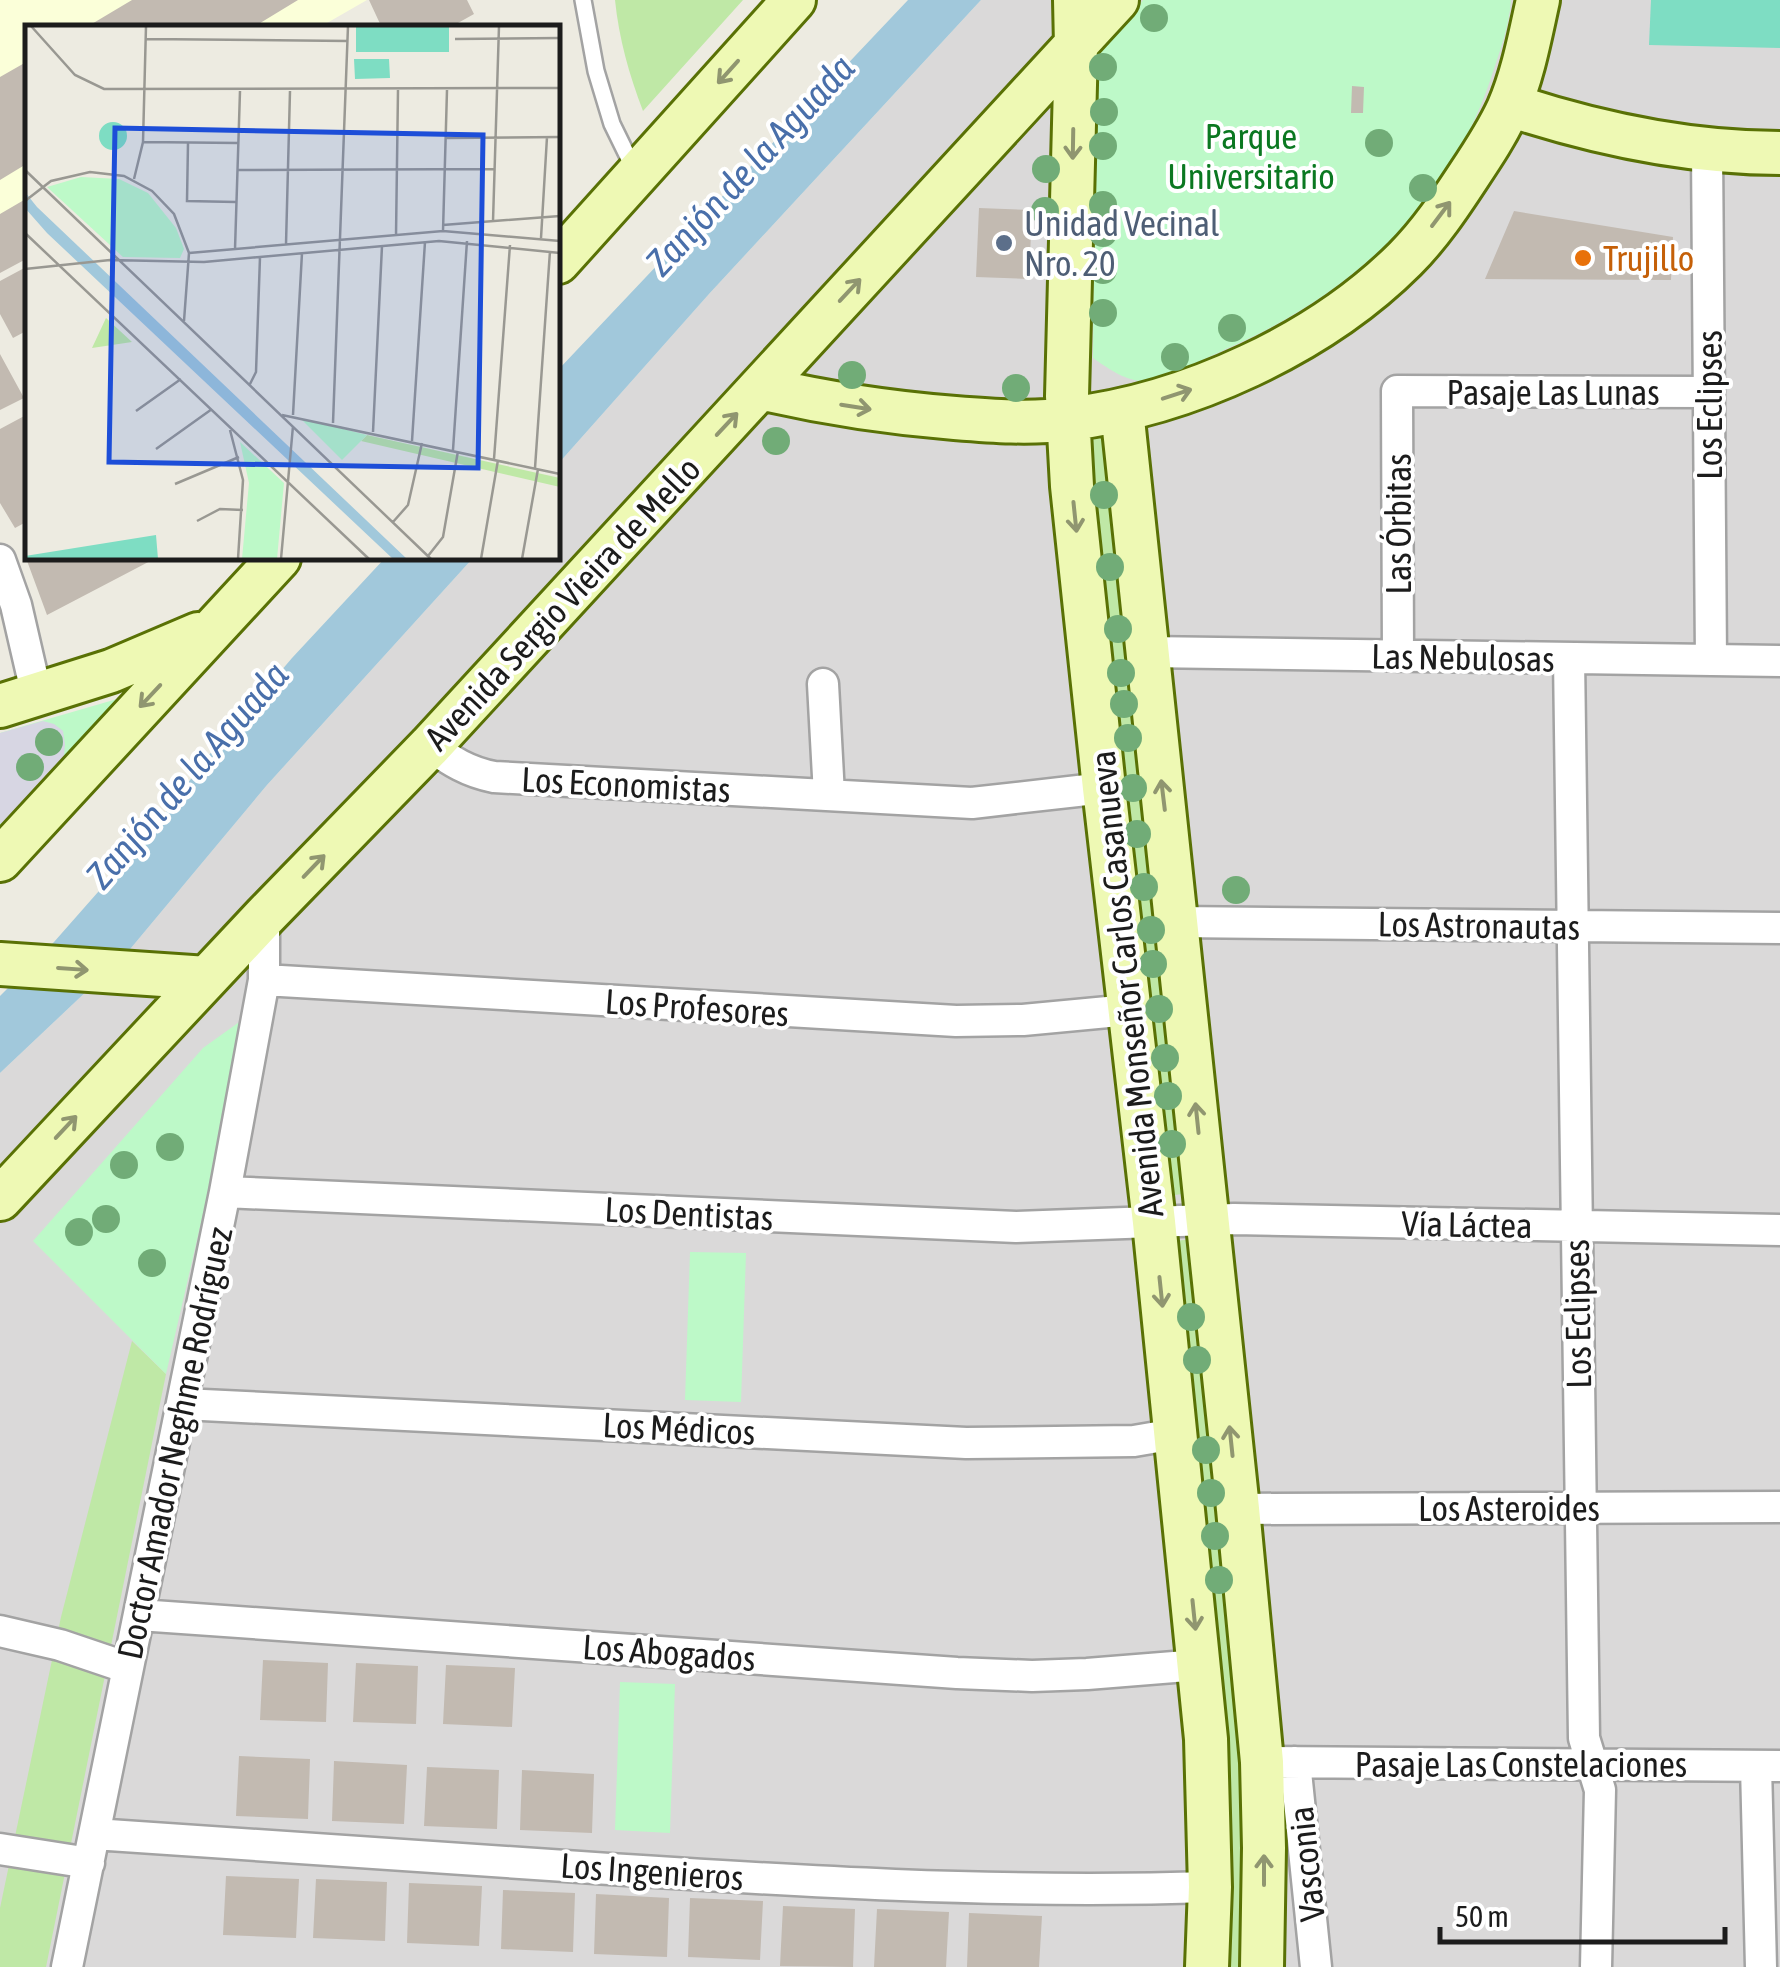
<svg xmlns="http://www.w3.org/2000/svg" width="1780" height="1967" font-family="'Asap Condensed',sans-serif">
<rect width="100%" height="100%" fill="#edebe1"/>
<path fill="#dad9d9" d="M981,0h799v1967h-1780v-894l126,-119 141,-169 206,-227h85v-94l151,-170z"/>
<path fill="#fbffd9" d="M0,0h367l-47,27 -292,1 -1,171 -27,16z"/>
<path fill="#bfe8a6" d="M615,0h128l-100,111c-14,-37 -24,-72 -28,-111z
M1107,436l82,757 -21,3 -82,-758z
M1194,1239l57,541 -5,187h-20l3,-188 -55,-538z
M132,1341l34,33 -120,593h-46v-59l61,-291z"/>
<path fill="#bdf9c8" d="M1143,0h368c-2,29 -12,53 -21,81 -44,128 -142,215 -264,268 -17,8 -68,33 -85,32 -17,-1 -35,-14 -48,-23l2,-303z
M117,699l-117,127v-93z
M249,1015l-83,359 -133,-133 170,-193z
M690,1252l56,1 -5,149 -56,-2z
M620,1682l55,2 -5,149 -55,-3z"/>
<path fill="#7eddc3" d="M1651,0h129v48l-131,-3z"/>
<path fill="#d7d6e3" d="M43,721l11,3 9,7 2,13 -1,13 -62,67 -2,-1v-90z"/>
<path fill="#a1c8db" d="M908,0h73l-272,294 -151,170v-94z
M385,558h88l-206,227 -141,169 -126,119v-77l54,-54 96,-109 59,-78 83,-97z"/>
<path fill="#c2bab1" d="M132,0h166l-46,28h-167z
M369,0h98l7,14 -25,14h-67z
M28,61v102l-28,17v-103z
M1352,86l12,1 -1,26h-12z
M24,200l4,6v52l-28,15v-59z
M979,208l53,2 -3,69 -53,-2z
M1514,211l159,26 -2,43 -186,-1z
M28,266v64l-15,8 -13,-24v-33z
M0,354l24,44 -24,12z
M28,414v107l-13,7 -15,-25v-74z
M28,547v11h128l-109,57 -24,-65z
M263,1660l65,3 -2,59 -66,-2z
M356,1663l62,3 -2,58 -63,-2z
M446,1665l69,3 -3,59 -69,-3z
M239,1756l71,3 -2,60 -72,-3z
M334,1761l73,4 -3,59 -72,-3z
M427,1767l72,3 -2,59 -73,-3z
M522,1770l72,4 -2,59 -72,-3z
M226,1876l73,3 -3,59 -73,-3z
M316,1879l71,3 -2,59 -72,-3z
M409,1883l73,3 -3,60 -72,-3z
M503,1890l72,3 -2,59 -72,-3z
M596,1894l73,4 -2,59 -73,-3z
M690,1898l73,3 -3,59 -72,-3z
M783,1906l72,3 -2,58 -73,-1z
M877,1909l72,3 -3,55h-72z
M969,1913l73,3 -3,51h-72z"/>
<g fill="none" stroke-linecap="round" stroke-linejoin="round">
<defs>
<path id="service" d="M583,0l13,71 16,53 22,45"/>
<path id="minor" d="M1707,150l4,510
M0,560l16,45 21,91
M1147,652l633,9
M1398,656l-1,-265 312,1
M1569,658l15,1080 16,52 -4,177
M823,684l6,111
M430,746c21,15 38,26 64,31l478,26 132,-15
M1177,922l603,6
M264,980l692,41 67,-1 106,-10
M225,1192l791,35 218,-8 546,11
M183,1404l783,39 168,-2 41,-7
M1238,1509l542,-2
M139,1615l818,58 75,3 55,-2 112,-9
M0,1631l60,14 68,23
M1262,1762l518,4
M1295,1762l21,205
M1756,1766l5,201
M94,1834c162,11 324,22 486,33 210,14 420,27 630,20
M0,1849l89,14
M67,1967l158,-775 39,-212v-63"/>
<path id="secondary" d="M1075,0l1,46 -9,350 5,90 32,302 50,434 52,517 4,148 -3,80
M1510,105c88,29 177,48 270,48
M558,262l236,-262
M760,388c65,15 129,25 195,30 37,3 76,6 113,1 119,-14 252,-75 337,-160 25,-25 45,-55 64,-84 14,-21 28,-42 39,-66 15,-34 22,-73 30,-109
M1122,410l116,1099 24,253 2,86 -2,119
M0,706l111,-35 87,-37
M0,860l279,-302
M0,964l207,14
M0,1199l264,-282 166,-171 687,-746"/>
</defs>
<use href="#service" stroke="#a3a3a3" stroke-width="20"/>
<use href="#minor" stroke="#a3a3a3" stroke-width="35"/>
<use href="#secondary" stroke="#597105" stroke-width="48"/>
<use href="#service" stroke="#fff" stroke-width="15"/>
<use href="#minor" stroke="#fff" stroke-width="30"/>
<use href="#secondary" stroke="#eef9b4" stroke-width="42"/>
</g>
<g fill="#71ac77">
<circle cx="1154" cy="18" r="14"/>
<circle cx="1103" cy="67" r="14"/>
<circle cx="1104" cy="112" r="14"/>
<circle cx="1379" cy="143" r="14"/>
<circle cx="1103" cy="146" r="14"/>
<circle cx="1046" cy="169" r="14"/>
<circle cx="1423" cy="188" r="14"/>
<circle cx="1103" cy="205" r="14"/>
<circle cx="1045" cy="211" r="14"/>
<circle cx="1103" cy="233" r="14"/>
<circle cx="1103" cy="270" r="14"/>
<circle cx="1103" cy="313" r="14"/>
<circle cx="1232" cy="328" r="14"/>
<circle cx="1175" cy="357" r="14"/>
<circle cx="852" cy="375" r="14"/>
<circle cx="1016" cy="388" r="14"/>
<circle cx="776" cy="441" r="14"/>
<circle cx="1104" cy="495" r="14"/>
<circle cx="1110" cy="567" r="14"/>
<circle cx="1118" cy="629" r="14"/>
<circle cx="1121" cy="673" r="14"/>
<circle cx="1124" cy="704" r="14"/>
<circle cx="1128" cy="738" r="14"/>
<circle cx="49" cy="742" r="14"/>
<circle cx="30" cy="767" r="14"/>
<circle cx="1133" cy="788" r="14"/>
<circle cx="1137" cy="834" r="14"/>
<circle cx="1144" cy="887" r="14"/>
<circle cx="1236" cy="890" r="14"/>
<circle cx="1151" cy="930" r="14"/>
<circle cx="1153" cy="964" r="14"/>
<circle cx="1159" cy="1009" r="14"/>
<circle cx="1165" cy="1058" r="14"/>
<circle cx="1168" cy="1096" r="14"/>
<circle cx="1172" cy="1144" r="14"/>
<circle cx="170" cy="1147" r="14"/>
<circle cx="124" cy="1165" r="14"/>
<circle cx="106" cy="1219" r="14"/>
<circle cx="79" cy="1232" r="14"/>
<circle cx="152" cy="1263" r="14"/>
<circle cx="1191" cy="1317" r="14"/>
<circle cx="1197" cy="1360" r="14"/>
<circle cx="1206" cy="1450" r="14"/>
<circle cx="1211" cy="1493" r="14"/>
<circle cx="1215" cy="1536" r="14"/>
<circle cx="1219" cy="1580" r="14"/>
</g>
<defs><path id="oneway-shaft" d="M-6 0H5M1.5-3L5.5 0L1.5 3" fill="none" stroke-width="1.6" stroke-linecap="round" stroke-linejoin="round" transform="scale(2.5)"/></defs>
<g stroke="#909670">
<use href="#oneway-shaft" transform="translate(728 72) rotate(132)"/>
<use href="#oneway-shaft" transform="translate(1073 144) rotate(91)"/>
<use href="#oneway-shaft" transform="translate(1441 214) rotate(-53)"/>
<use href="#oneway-shaft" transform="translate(850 290) rotate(-47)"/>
<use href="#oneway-shaft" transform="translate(1177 394) rotate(-18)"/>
<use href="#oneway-shaft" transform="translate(856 407) rotate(9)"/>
<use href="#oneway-shaft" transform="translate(727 424) rotate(-47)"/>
<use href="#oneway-shaft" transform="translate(1075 517) rotate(84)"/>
<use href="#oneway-shaft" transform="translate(150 696) rotate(133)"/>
<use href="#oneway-shaft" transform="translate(1163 795) rotate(-97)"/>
<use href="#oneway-shaft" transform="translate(314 866) rotate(-46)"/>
<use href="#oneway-shaft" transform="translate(73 969) rotate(4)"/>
<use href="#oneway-shaft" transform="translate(1197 1118) rotate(-96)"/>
<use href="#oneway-shaft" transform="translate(66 1127) rotate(-47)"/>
<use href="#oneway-shaft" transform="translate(1161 1292) rotate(84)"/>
<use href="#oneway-shaft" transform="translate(1231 1441) rotate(-96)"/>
<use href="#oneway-shaft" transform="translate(1194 1615) rotate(84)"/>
<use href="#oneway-shaft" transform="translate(1264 1870) rotate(-90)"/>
</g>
<circle fill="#5c6f8a" stroke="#fff" stroke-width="4" cx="1004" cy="243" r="10"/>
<circle fill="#e8710a" stroke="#fff" stroke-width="4" cx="1583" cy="258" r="10"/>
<g text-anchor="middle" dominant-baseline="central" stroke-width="8" stroke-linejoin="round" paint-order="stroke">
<g font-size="35" fill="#0b7821" stroke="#fff">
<text x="1251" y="136">Parque<tspan x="1251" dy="40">Universitario</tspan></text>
</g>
<g font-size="35" fill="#4e5e75" stroke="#fff" text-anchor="start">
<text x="1024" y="223">Unidad Vecinal<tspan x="1024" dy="40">Nro. 20</tspan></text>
</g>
<g font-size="35" fill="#c56008" stroke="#fff" text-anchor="start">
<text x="1603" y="258">Trujillo</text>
</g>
<g font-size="35" fill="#1c1c1c" stroke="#fff">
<text x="1553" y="392">Pasaje Las Lunas</text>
<text transform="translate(1709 405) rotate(-90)">Los Eclipses</text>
<text transform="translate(1398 524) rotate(-90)">Las Órbitas</text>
<text transform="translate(562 603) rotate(-47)">Avenida Sergio Vieira de Mello</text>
<text transform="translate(1463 657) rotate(1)">Las Nebulosas</text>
<text transform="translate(626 784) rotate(3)">Los Economistas</text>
<text transform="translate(1479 925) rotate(1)">Los Astronautas</text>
<text transform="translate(1126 984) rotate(-96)">Avenida Monseñor Carlos Casanueva</text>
<text transform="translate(697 1007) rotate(4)">Los Profesores</text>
<text transform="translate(689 1213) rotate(3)">Los Dentistas</text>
<text transform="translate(1467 1224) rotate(1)">Vía Láctea</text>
<text transform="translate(1577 1314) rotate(-91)">Los Eclipses</text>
<text transform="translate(679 1428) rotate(3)">Los Médicos</text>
<text transform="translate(174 1443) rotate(-78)">Doctor Amador Neghme Rodríguez</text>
<text x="1509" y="1508">Los Asteroides</text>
<text transform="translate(669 1652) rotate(4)">Los Abogados</text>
<text x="1521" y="1764">Pasaje Las Constelaciones</text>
<text transform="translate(1306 1864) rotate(-96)">Vasconia</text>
<text transform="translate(652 1871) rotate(4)">Los Ingenieros</text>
</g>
<g font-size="38" font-style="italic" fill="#496faa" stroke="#fff">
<text transform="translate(750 165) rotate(-47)">Zanjón de la Aguada</text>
<text transform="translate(187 775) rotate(-49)">Zanjón de la Aguada</text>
</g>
</g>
<g transform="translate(25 25)">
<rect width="535" height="535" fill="#edebe1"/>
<path d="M81,293l26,24 -40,6zM342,410l193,43v9l-199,-46z" fill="#bfe8a6"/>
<path d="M56,152l38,2 29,14 28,35 8,21 -4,9 -57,-1 -76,-70zM275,393l67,17 -25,25zM215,417l44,41 -7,76h-35l7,-76z" fill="#bdf9c8"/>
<path d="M331,1h93v26h-93zM329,34h35l1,19 -35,1zM74 111a14 14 0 1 1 28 0a14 14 0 1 1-28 0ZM131,510l2,24h-133v-3z" fill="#7eddc3"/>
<path d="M0,167l12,15 370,352h-14l-346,-326 -22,-25z" fill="#a1c8db"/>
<path fill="none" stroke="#999892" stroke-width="2.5" d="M6,1l44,49 29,14 456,-1M121,14l202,2M430,14l105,-1M421,113l114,-1M118,117l95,1M163,118l-1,58 49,1M0,145l406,389M212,145l257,-1M109,154l9,-37 3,-116M0,176l26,-20 39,-9 34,4 28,15 22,23 15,39 -5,68M468,196l6,-195M418,200l117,-9M418,206l4,-141M0,208l344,326M371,210l2,-145M516,213l6,-101M261,219l4,-153M210,224l5,-158M164,228l254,-22 117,10M0,244l85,-9 94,2 235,-21 121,12M225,359l6,-12 4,-115M111,386l45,-32M257,390l278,59M268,390l9,-162M308,398l15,-397M205,405l13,50 -5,79M348,407l9,-186M387,416l13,-199M131,424l56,-40M428,425l14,-209M469,434l16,-214M510,443l15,-217M150,459l64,-27M172,496l23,-12 23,1M368,497l15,-17 14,-62M403,531l15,-19 15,-86M256,534l12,-133M456,534l17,-99M497,534l16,-90"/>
<path fill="#1d4ed8" fill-opacity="0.15" stroke="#1d4ed8" stroke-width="5" d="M90,103l368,7 -5,333 -369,-6z"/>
<rect width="535" height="535" fill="none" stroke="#1c1c1c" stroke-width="5"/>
</g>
<path d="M1440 1927v15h285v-15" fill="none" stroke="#1c1c1c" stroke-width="5"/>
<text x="1455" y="1927" font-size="30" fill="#1c1c1c" stroke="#ffffff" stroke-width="8" paint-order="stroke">50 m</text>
</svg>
